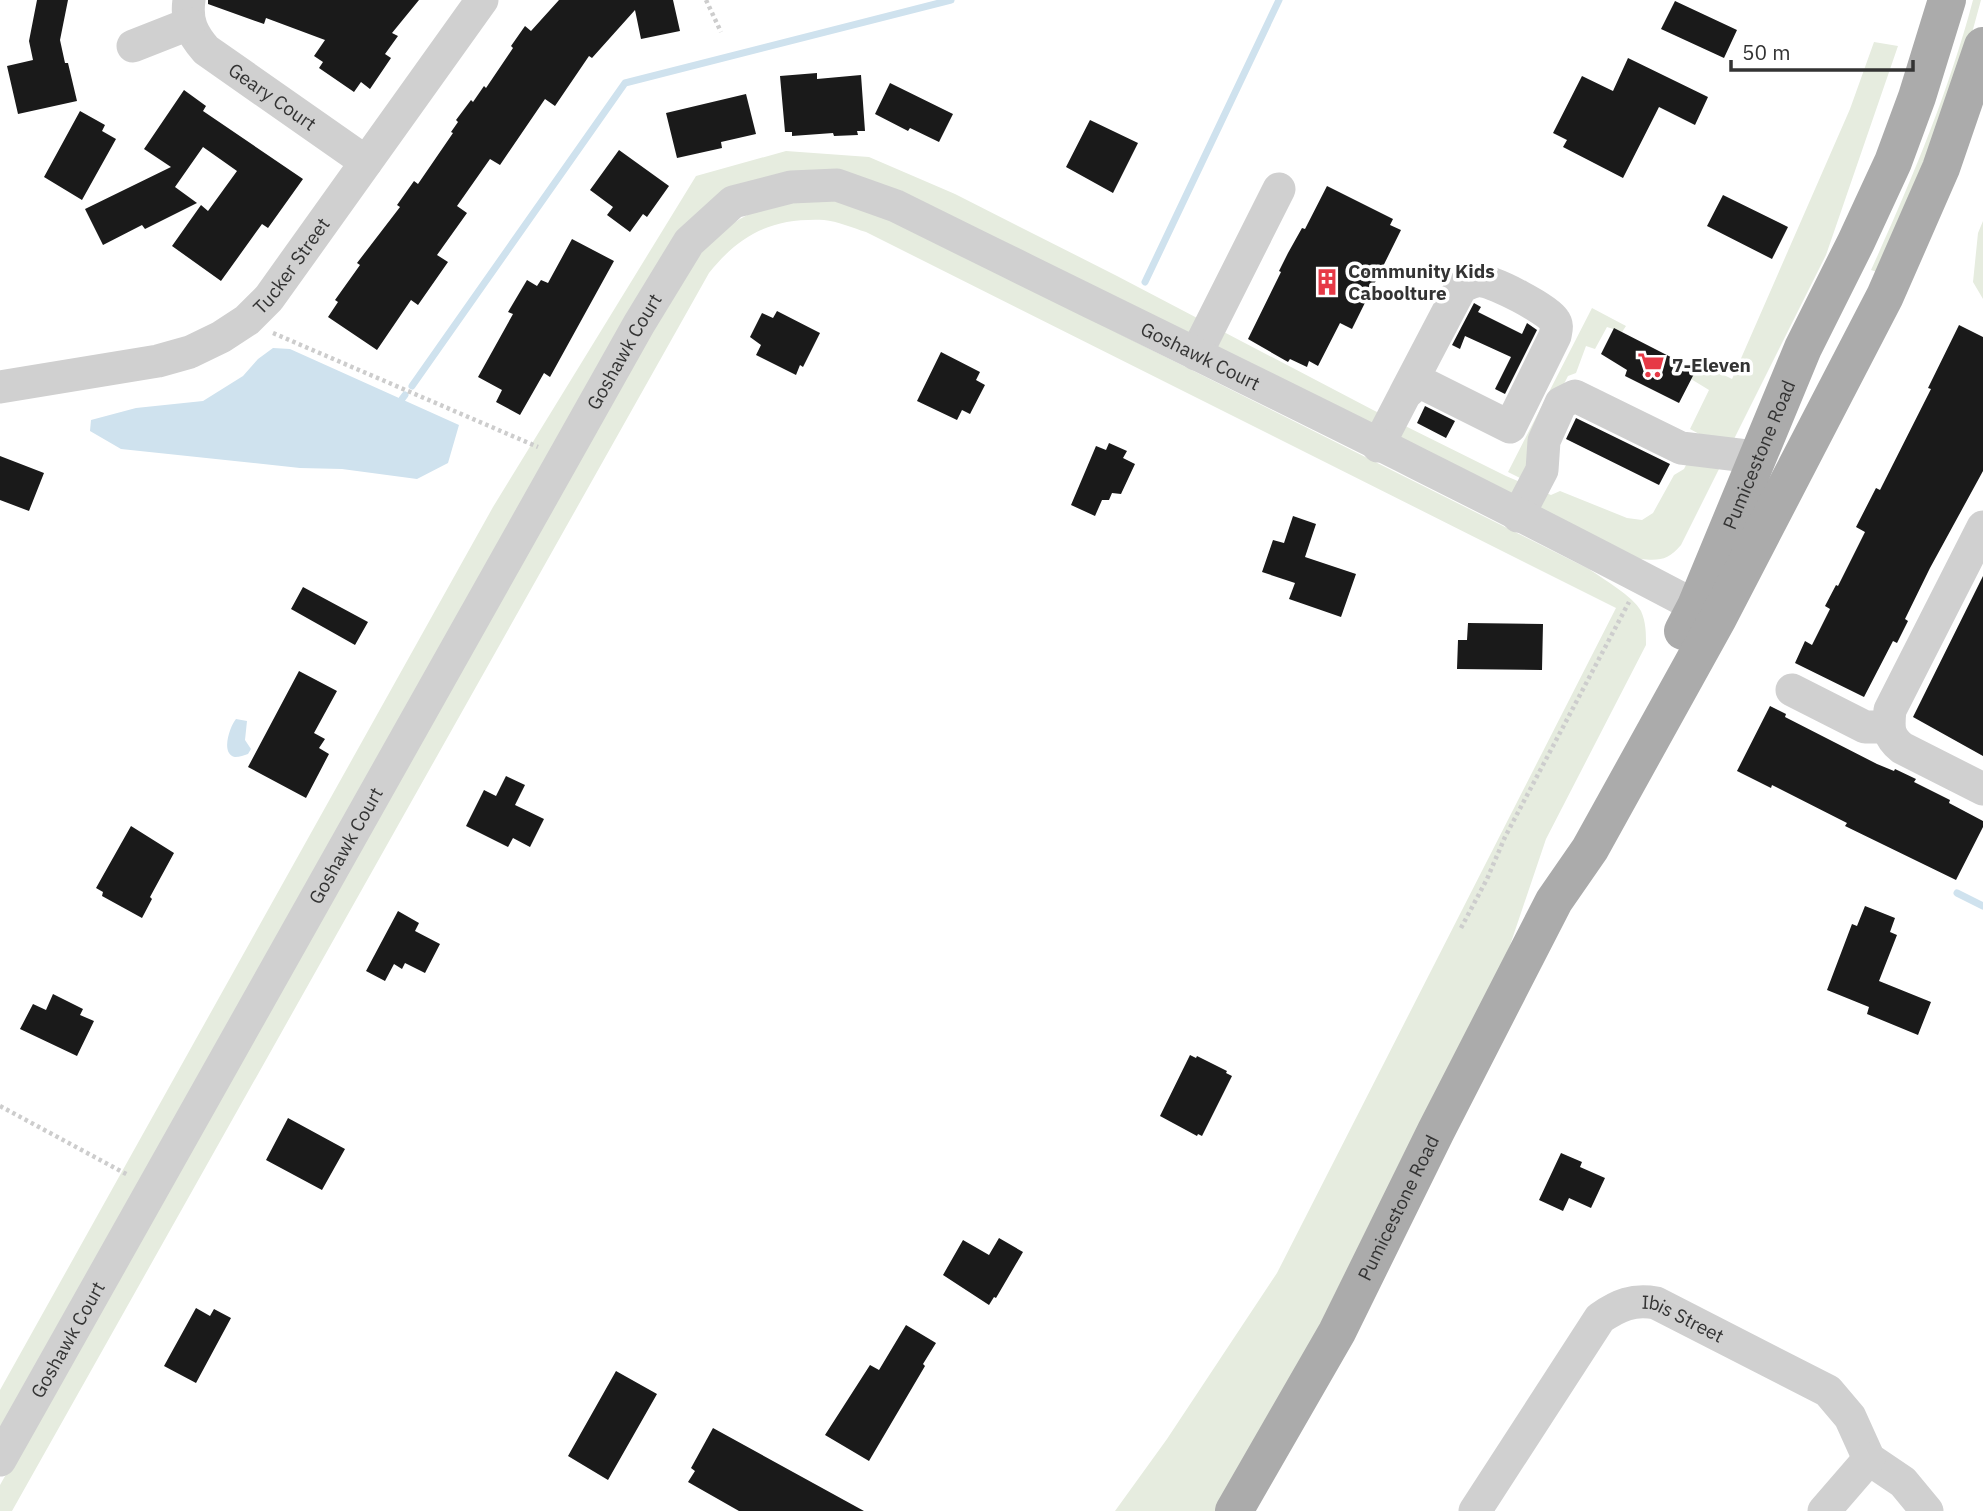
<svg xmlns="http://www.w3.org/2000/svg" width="1983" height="1511" font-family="'IBM Plex Sans',sans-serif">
<rect width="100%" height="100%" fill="#fff"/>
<path fill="#e6ecdf" d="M1973,0h8l-18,66 -83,207 -9,-3c40,-88 77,-176 102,-270z
M1874,42l24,4 -72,209 -145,290c-13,15 -21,16 -41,14l-768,-375 -145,11 -727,1245v-50l493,-883 203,-331 90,-25 83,6 86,37 162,82 256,134 133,66 45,19 9,-4 67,27 15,2 11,-7 21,-38 10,-6 17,-34 -11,-6 19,-39 -18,-11 5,-9 -8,-4 4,-7 40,20 118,-270z
M811,199l32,3 33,10 713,357c14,10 44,27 52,42 5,11 5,22 5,34l-100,194 -45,133 -154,305 -130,234h-102l52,-72 110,-166 339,-665 -750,-376c-13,-4 -29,-11 -42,-12 -51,-2 -83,13 -115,53l-697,1238h-12v-26l679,-1205c21,-27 44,-57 78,-69 17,-6 37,-8 54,-12z
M1983,221v78l-10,-17 5,-49z
M1592,308l34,18 -4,6 -15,-5 -12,22 -9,-3 -10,27 -8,3 -37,73 -9,30 -14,-7z"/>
<path fill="#cfe2ee" d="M273,348l17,1 169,76 -11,38 -31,16 -75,-10 -42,-1 -179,-19 -31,-18 1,-11 45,-12 67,-7 40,-25 15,-17z
M236,719l11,2 -2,19 6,9 -3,5c-4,1 -8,3 -13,3 -15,-3 -5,-31 1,-38z"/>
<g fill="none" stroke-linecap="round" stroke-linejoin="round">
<path stroke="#cfe2ee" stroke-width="7" d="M1145,282l134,-282
M412,386l213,-303 326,-83
M402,399l3,-4
M1957,893l26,13"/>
</g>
<path fill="#1a1a1a" d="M37,0h31l-8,40 5,23h3l9,38 -59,13 -11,-48 26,-6 -4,-19z
M208,0h211l-27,33 6,3 -13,18 6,4 -21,31 -9,-7 -7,10 -35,-24 4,-6 -9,-6 11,-16 -59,-22 -2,6 -56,-20z
M559,0h114l7,31 -39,8 -6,-29 -43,48 -3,-2 -34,50 -10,-7 -45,66 -10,-6 -33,47 10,7 -30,42 11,7 -30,43 -7,-5 -34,50 -49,-33 10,-15 -3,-2 25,-35 -3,-2 43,-56 -3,-2 17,-24 4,3 35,-51 -2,-1 7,-10 -2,-2 15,-20 2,2 11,-16 2,2 27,-40 -2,-2 14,-20 6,5z
M1675,1l62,29 -13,28 -63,-29z
M1628,58l80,39 -13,28 -36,-18 -36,71 -60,-31 4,-7 -14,-7 29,-57 31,15z
M817,73v6l44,-4 4,56h-8l1,4 -24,1 -1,-3 -41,3v-4h-7l-5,-56z
M890,83l63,31 -14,28 -29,-14 -2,3 -33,-17z
M184,90l22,16 -3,5 100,68 -35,49 -6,-4 -41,57 -49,-35 29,-41 7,6 29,-40 -34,-24 -28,40 22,16 -52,26 -3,-4 -39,20 -18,-36 86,-42 -27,-18z
M746,94l10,40 -35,8 1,6 -45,10 -11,-45z
M80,111l25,14 -3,6 14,8 -34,61 -38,-23z
M1090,120l48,23 -25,50 -47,-26z
M619,150l50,36 -22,31 -4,-3 -13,18 -23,-17 6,-8 -23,-17z
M1327,186l66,33 -3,6 11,5 -49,99 -12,-6 -22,43 -9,-5 -2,6 -17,-8 -2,3 -40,-23 33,-67 -2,-1 9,-18 14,-25 3,1z
M1723,195l65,32 -16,32 -65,-33z
M572,239l42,22 -64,116 -6,-4 -24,42 -24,-13 6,-12 -24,-13 35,-63 -5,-2 19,-32 10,6 4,-6 7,3z
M1474,303l7,4 -3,5 44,22 5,-11 10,7 -32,64 -10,-5 16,-32 -46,-21 -5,13 -8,-4z
M777,311l43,22 -17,34 -3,-2 -4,10 -40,-20 5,-10 -11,-8 12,-24 11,5z
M1959,325l24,12v134l-53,97 -25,51 3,2 -11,22 -4,-2 -29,56 -69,-34 10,-22 7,4 18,-36 -5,-3 11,-21 2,1 27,-54 -9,-5 20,-39 4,2 51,-101 -3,-1z
M1614,328l82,42 -17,33 -54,-27 2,-6 -26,-16z
M941,352l39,20 -4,8 9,5 -15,29 -8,-4 -5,10 -40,-19z
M1425,406l30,15 -9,17 -29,-15z
M1576,418l94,46 -11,21 -93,-46z
M1109,443l18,8 -4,7 12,6 -14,30 -9,-1 -3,7h-7l-7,16 -24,-11 25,-59 10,4z
M0,456l44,17 -15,38 -29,-11z
M1293,516l23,8 -11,33 51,17 -15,43 -52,-18 6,-16 -33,-11 11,-32 11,3z
M1983,576v180l-70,-39z
M303,587l65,35 -13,23 -64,-36z
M1468,623l75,1 -1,46 -85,-1 1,-29h9z
M299,671l38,20 -23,42 11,6 -6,9 10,6 -23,44 -58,-31z
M1770,706l16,8 -1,3 92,47 17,7 1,-2 21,10 -2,3 36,18 -1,3 34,18v6l-27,53 -111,-54 2,-3 -75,-38 -1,3 -34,-17z
M506,776l19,9 -10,20 29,14 -14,28 -17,-9 -5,9 -42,-21 18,-36 12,6z
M131,826l43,27 -24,44 2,2 -10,19 -40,-22 1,-4 -7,-4z
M1865,906l30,12 -5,14 7,3 -18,46 52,21 -13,33 -51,-21 2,-7 -42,-17 25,-66 5,2z
M398,911l21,12 -4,8 25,13 -15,29 -20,-10 -3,6 -8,-5 -9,17 -19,-10z
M53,994l30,15 -3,6 14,6 -17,35 -57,-27 13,-25 13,6z
M1190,1055l6,3 1,-2 30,15 -1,2 6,3 -30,60 -4,-2 -1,2 -37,-20z
M288,1118l57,31 -23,41 -56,-30z
M1561,1153l21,9 -2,5 25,11 -14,30 -22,-10 -6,13 -24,-11z
M999,1238l24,14 -27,46 -2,-1 -5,8 -46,-30 20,-35 26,15z
M196,1308l14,8 4,-7 17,9 -35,65 -32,-17z
M906,1325l30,18 -13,21 2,2 -56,95 -44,-26 45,-70 9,5z
M616,1371l41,23 -49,86 -40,-24z
M713,1428l151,83h-125l-51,-29 7,-11 -4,-3z"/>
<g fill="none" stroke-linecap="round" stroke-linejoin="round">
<path stroke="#cdcdcd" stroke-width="4.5" stroke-dasharray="3.5 3.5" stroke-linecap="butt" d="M706,0l15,32
M273,333l265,114
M1461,928l26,-49 18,-42 124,-235
M0,1106l128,69"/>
<g stroke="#d0d0d0" stroke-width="33">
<path id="s1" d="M189,0c-3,21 3,34 17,50l160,112"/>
<path d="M133,46l56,-22"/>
<path d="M1196,354l83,-165"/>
<path id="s2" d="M0,387l158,-26 32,-9 31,-15 26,-17 22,-22 213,-298"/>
<path d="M1378,446l27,-52 12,-11 7,1 86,43 45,-91c1,-6 3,-11 -1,-16 -7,-11 -59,-38 -72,-39 -7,-1 -14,3 -21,6l-56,107"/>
<path d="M1518,516l24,-46 2,-29 17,-38 14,-7 106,52 74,9"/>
<path d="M1983,527l-93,183c-2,18 -2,27 12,38l81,41"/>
<path d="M1792,690l73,37h23"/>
<path id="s3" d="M0,1460l639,-1136 50,-82 44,-40 58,-15 46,-2 59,21c274,136 551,268 822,412"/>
<path id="s4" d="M1475,1511l125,-193c19,-13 33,-19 56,-15l172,88 22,26 19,42 34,23 24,29"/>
<path d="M1824,1511l45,-52"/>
</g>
<g stroke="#ababab" stroke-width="38">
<path id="s5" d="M1683,631l13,-25 107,-258 53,-106 37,-80 24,-65 30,-97"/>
<path id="s6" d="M1234,1511l103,-179 99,-201 118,-230 36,-52 128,-231 167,-322 56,-128 42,-122"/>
</g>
</g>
<defs>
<symbol id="building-bare" viewBox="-9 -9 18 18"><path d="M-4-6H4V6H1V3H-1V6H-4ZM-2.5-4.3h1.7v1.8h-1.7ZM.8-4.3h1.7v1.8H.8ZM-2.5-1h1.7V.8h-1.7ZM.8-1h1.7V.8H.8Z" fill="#e63946" stroke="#fff" stroke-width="2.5" paint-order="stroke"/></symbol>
<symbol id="supermarket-bare" viewBox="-9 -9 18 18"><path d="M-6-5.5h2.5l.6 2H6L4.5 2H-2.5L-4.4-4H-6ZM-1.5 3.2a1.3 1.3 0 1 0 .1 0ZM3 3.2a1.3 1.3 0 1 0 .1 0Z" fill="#e63946" stroke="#fff" stroke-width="2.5" paint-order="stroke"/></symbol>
</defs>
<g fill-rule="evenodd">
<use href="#building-bare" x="1308" y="263" width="38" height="38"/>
<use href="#supermarket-bare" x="1632" y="346" width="38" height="38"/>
</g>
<g text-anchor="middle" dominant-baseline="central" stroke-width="7" stroke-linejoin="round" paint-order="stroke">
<g font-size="19" fill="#333" stroke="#fff">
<text stroke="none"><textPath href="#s1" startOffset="136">Geary Court</textPath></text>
<text stroke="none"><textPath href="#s2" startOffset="329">Tucker Street</textPath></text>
<text stroke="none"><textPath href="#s3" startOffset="1272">Goshawk Court</textPath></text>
<text stroke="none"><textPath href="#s3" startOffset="1967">Goshawk Court</textPath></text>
<text stroke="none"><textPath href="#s5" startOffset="192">Pumicestone Road</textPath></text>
<text stroke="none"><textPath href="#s3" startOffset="705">Goshawk Court</textPath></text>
<text stroke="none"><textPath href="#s6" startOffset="345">Pumicestone Road</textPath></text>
<text stroke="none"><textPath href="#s4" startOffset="320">Ibis Street</textPath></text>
<text stroke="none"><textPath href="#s3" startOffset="138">Goshawk Court</textPath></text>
</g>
<g font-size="19" font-weight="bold" fill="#333" stroke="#fff" text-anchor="start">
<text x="1348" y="271">Community Kids<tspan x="1348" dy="22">Caboolture</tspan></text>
<text x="1672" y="365">7-Eleven</text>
</g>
</g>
<path d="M1731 60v10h182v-10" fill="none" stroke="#333333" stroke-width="3.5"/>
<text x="1742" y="60" font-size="21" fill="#333333" stroke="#ffffff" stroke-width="5" paint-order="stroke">50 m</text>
</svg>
